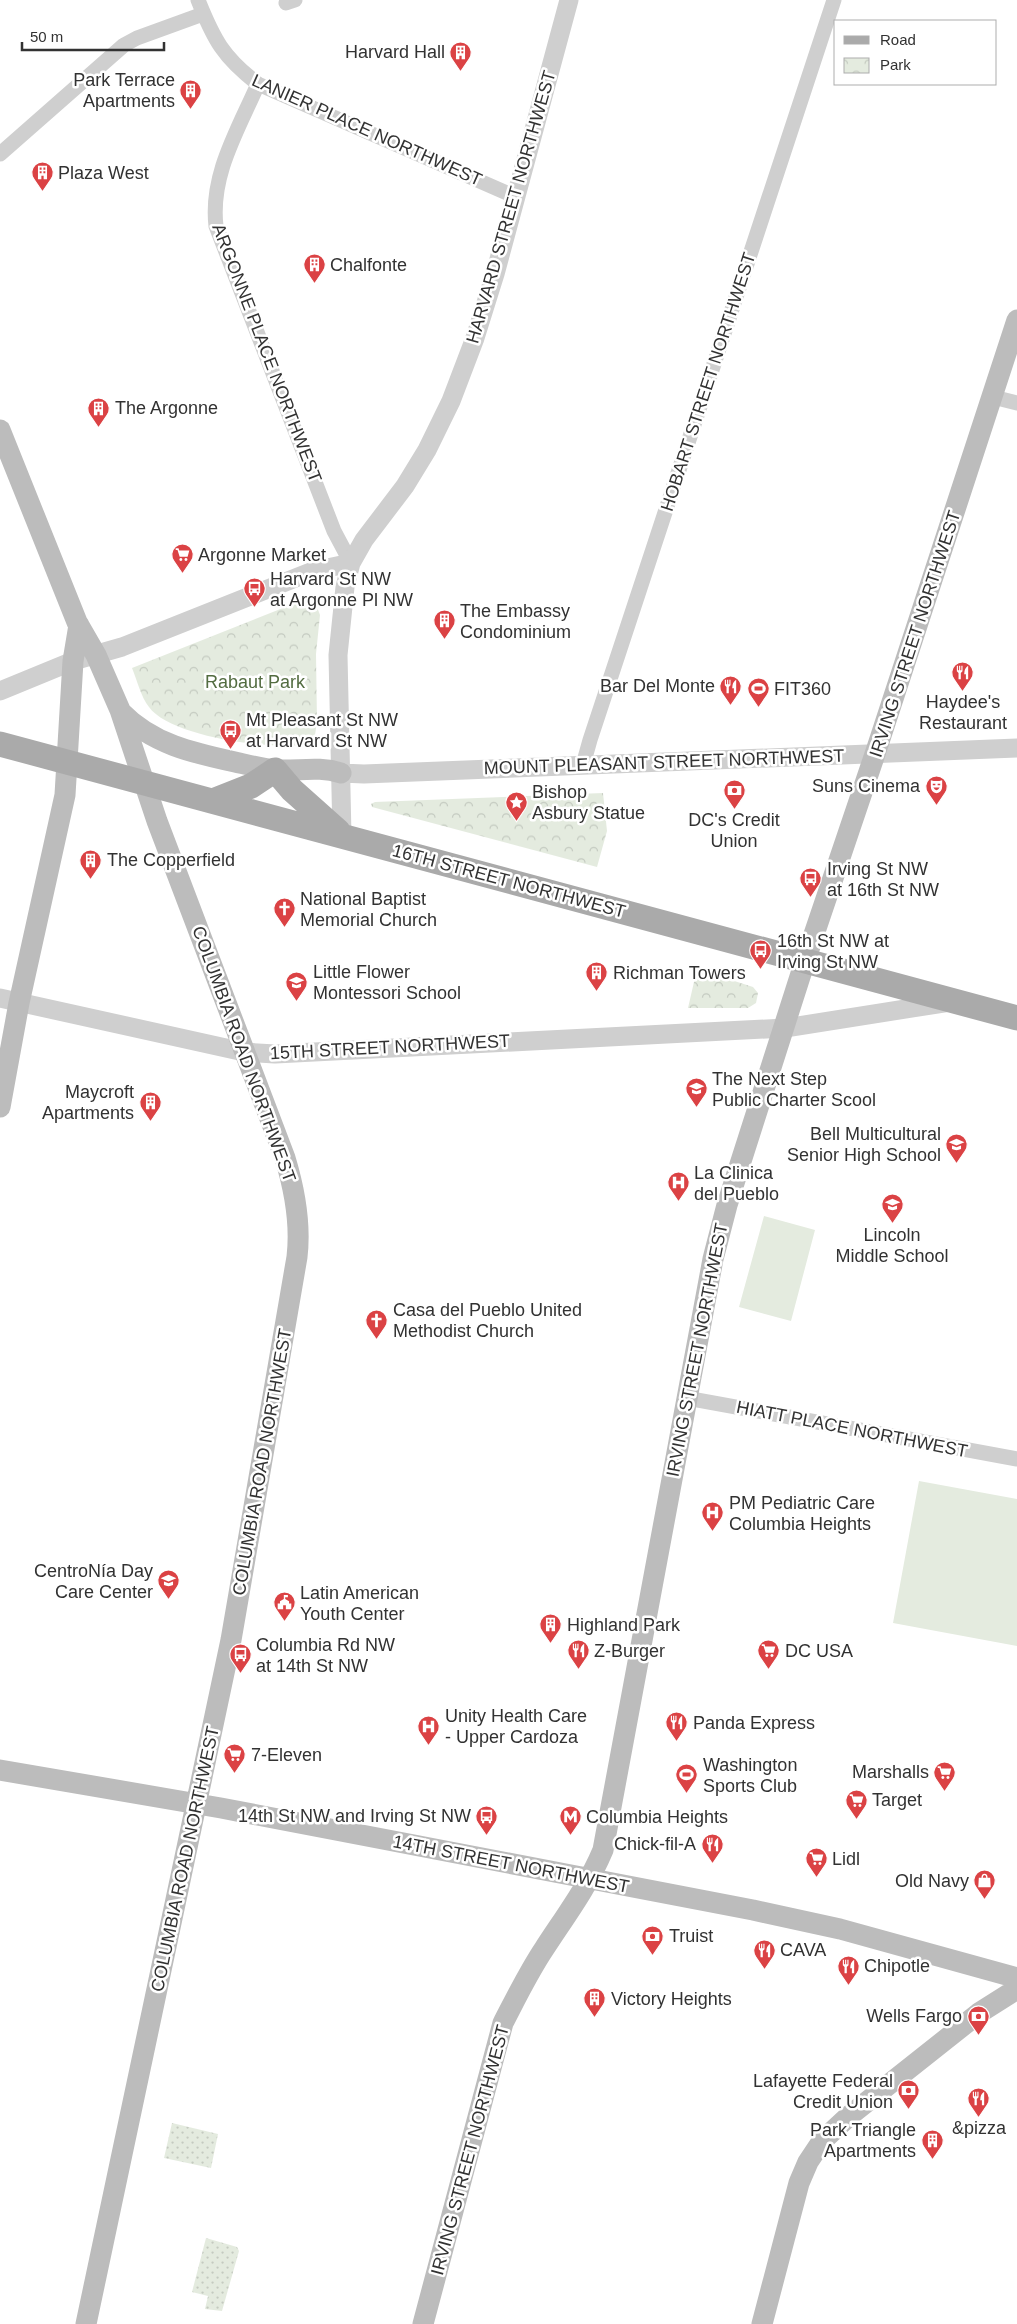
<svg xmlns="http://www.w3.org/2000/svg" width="1017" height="2324" font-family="Helvetica,sans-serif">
<defs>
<pattern id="grass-dots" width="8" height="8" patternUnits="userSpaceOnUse" patternTransform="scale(1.25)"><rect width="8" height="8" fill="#e4ebdf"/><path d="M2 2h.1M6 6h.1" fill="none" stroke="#c4cac0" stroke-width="1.8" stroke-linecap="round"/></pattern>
<pattern id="park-crowns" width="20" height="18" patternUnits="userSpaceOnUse" patternTransform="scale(1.25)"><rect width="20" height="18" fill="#e4ebdf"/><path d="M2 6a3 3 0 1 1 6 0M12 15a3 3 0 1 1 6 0" fill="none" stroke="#c4cac0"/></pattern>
</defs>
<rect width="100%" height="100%" fill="#fff"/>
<path fill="url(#grass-dots)" d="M172,2123l46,11 -7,34 -47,-10z
M206,2238l31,9 2,4 -17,60 -17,-2 3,-13 -16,-4z"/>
<path fill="url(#park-crowns)" d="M303,600l14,7 3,8 -4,39 1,68 -3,19 -5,3c-34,7 -139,-7 -160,-37 -8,-10 -12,-27 -17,-39z
M603,793l4,38 -10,36 -225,-60 -1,-3 4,-2z
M697,969l56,18 5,6 -2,10 -8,5h-60z"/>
<path fill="#e4ebdf" d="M764,1216l51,14 -24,91 -52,-14z
M919,1481l98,18v147l-124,-23z"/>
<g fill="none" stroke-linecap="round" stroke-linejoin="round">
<path stroke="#cfcfcf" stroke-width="15" d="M198,0c16,40 25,57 60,84l258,113
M286,3l9,-3
M258,84c-20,46 -48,91 -42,142l118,305 17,32
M0,154l124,-109 13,-7 66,-24
M993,397l24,6
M583,765l7,-25 244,-740
M687,1398l330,61"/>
<path stroke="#cfcfcf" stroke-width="19" d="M0,691l73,-30 49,-14 191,-76 38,-8
M341,773l23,1 653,-26
M342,836l-4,-181 7,-68 6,-24 13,-23 41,-54 22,-36 24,-49 24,-63 20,-64 74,-274
M0,998l244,54 31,2 510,-26 165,-26"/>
<path stroke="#bcbcbc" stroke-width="21" d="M0,430l77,192 19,33 24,55 37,111 128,337c10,33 16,65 12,99l-66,383 -145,684
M121,712c31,32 72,41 114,50 14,3 28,7 42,8 23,1 42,-4 64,3
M0,1107l19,-104 46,-208 8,-134 6,-36
M0,1770l221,38 532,102 87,19 177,49
M423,2324l80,-301c13,-25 25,-50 41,-74 22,-34 43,-61 59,-99l110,-591 14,-54 78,-244 70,-207 142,-434
M762,2324l37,-141 9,-21 14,-21 27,-25 130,-103 38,-24"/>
<path stroke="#aaa" stroke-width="25" d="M0,744l1017,274
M213,801l38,-15 24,-16 17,20 46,41"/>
</g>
<defs>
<symbol id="building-pin" viewBox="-11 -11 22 30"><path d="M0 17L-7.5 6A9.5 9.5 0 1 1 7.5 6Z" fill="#db4244" stroke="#fff"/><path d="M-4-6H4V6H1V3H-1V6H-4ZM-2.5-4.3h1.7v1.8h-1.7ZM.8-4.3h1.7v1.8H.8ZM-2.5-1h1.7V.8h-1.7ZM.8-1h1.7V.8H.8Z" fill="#fff"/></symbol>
<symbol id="supermarket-pin" viewBox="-11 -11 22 30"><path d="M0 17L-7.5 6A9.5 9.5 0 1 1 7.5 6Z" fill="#db4244" stroke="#fff"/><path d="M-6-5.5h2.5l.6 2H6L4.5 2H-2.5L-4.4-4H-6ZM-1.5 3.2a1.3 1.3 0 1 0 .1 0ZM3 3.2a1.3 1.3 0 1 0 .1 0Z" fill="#fff"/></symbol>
<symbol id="bus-pin" viewBox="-11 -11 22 30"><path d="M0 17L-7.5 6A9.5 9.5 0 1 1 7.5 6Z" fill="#db4244" stroke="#fff"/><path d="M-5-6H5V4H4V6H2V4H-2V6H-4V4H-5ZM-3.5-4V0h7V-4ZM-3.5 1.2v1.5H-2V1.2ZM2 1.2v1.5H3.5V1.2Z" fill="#fff"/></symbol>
<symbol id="restaurant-pin" viewBox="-11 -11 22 30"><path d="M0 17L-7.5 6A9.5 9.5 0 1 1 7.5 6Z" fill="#db4244" stroke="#fff"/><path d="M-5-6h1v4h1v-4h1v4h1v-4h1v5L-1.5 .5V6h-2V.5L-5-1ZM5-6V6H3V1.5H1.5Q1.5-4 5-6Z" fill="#fff"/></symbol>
<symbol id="stadium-pin" viewBox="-11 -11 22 30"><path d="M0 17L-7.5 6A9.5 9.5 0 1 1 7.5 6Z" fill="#db4244" stroke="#fff"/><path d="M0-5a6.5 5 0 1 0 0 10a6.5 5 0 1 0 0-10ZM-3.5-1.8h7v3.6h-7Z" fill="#fff"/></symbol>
<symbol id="theatre-pin" viewBox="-11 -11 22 30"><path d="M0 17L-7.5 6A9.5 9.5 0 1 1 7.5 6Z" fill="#db4244" stroke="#fff"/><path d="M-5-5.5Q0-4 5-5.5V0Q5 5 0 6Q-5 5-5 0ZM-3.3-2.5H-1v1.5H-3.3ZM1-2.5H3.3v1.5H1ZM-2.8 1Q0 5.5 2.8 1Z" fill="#fff"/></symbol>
<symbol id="bank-pin" viewBox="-11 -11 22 30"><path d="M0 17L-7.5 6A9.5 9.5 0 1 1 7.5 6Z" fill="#db4244" stroke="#fff"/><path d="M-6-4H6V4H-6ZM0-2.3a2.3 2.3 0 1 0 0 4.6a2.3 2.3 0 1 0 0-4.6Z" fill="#fff"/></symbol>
<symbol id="sight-pin" viewBox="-11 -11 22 30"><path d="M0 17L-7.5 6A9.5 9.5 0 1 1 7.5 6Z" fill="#db4244" stroke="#fff"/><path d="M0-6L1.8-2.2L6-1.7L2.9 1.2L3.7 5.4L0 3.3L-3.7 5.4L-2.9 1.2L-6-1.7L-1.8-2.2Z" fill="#fff"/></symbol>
<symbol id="church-pin" viewBox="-11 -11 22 30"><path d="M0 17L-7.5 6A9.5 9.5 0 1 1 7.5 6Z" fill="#db4244" stroke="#fff"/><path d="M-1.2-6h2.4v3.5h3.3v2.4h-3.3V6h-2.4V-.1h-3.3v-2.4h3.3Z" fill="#fff"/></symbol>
<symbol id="school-pin" viewBox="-11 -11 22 30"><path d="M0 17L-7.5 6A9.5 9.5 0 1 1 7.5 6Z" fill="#db4244" stroke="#fff"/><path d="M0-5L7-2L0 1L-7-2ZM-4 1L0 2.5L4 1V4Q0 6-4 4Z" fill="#fff"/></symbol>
<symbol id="hospital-pin" viewBox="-11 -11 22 30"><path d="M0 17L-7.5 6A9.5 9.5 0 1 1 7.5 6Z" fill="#db4244" stroke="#fff"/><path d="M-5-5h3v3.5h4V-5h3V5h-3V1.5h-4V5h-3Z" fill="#fff"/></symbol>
<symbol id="civic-pin" viewBox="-11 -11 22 30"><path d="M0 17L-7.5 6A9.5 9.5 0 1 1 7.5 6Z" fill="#db4244" stroke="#fff"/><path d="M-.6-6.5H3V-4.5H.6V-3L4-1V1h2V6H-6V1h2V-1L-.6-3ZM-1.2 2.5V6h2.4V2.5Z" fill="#fff"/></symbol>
<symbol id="metro-pin" viewBox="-11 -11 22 30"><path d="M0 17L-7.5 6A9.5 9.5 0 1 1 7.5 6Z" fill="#db4244" stroke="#fff"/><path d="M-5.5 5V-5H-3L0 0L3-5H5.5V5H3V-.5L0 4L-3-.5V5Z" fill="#fff"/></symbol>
<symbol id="shop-pin" viewBox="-11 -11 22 30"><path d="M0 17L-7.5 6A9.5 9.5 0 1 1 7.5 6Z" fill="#db4244" stroke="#fff"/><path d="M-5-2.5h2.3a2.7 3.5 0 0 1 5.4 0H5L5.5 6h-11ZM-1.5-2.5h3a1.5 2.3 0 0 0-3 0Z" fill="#fff"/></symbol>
</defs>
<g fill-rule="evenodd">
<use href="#building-pin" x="448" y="40" width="25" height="34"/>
<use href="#building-pin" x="178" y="78" width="25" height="34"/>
<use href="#building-pin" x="30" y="160" width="25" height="34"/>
<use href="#building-pin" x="302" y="252" width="25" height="34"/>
<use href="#building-pin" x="86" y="396" width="25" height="34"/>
<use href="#supermarket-pin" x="170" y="542" width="25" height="34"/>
<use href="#bus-pin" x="242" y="576" width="25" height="34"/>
<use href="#building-pin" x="432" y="608" width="25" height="34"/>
<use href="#restaurant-pin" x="950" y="660" width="25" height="34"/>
<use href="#restaurant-pin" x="718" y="674" width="25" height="34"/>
<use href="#stadium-pin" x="746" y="676" width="25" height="34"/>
<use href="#bus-pin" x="218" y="718" width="25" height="34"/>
<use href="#theatre-pin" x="924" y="774" width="25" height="34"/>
<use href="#bank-pin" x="722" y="778" width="25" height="34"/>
<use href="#sight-pin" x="504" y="790" width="25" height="34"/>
<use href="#building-pin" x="78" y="848" width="25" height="34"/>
<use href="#bus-pin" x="798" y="866" width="25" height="34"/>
<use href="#church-pin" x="272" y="896" width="25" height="34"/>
<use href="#bus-pin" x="748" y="938" width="25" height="34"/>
<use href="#building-pin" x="584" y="960" width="25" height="34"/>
<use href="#school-pin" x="284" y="970" width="25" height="34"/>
<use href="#school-pin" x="684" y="1076" width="25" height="34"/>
<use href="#building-pin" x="138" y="1090" width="25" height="34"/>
<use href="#school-pin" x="944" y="1132" width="25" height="34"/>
<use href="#hospital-pin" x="666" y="1170" width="25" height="34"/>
<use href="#school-pin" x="880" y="1192" width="25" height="34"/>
<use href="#church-pin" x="364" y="1308" width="25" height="34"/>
<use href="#hospital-pin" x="700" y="1500" width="25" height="34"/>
<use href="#school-pin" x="156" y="1568" width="25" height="34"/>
<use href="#civic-pin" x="272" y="1590" width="25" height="34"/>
<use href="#building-pin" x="538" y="1612" width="25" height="34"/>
<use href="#restaurant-pin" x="566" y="1638" width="25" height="34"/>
<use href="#supermarket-pin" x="756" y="1638" width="25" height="34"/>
<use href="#bus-pin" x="228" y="1642" width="25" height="34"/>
<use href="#restaurant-pin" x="664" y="1710" width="25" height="34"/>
<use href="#hospital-pin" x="416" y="1714" width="25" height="34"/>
<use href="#supermarket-pin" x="222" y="1742" width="25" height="34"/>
<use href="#supermarket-pin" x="932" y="1760" width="25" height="34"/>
<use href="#stadium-pin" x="674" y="1762" width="25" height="34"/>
<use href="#supermarket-pin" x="844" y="1788" width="25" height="34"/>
<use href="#bus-pin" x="474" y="1804" width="25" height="34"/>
<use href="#metro-pin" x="558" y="1804" width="25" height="34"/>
<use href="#restaurant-pin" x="700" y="1832" width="25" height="34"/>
<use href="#supermarket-pin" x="804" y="1846" width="25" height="34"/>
<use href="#shop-pin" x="972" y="1868" width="25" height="34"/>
<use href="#bank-pin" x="640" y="1924" width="25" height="34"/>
<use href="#restaurant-pin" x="752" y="1938" width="25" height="34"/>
<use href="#restaurant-pin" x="836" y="1954" width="25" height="34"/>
<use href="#building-pin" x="582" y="1986" width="25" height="34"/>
<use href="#bank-pin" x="966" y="2004" width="25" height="34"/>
<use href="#bank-pin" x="896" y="2078" width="25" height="34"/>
<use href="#restaurant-pin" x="966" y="2086" width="25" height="34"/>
<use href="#building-pin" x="920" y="2128" width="25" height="34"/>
</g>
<g text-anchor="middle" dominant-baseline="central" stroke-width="5" stroke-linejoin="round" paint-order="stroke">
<g font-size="18" fill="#323232" stroke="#fff" text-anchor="start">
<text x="445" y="52" text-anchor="end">Harvard Hall</text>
<text x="175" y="80" text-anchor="end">Park Terrace<tspan x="175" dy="21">Apartments</tspan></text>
<text x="58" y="173">Plaza West</text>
<text x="330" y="265">Chalfonte</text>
<text x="115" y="408">The Argonne</text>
<text x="198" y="555">Argonne Market</text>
<text x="270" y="579">Harvard St NW<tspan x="270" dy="21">at Argonne Pl NW</tspan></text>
<text x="460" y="611">The Embassy<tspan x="460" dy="21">Condominium</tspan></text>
<text x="715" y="686" text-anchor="end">Bar Del Monte</text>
<text x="774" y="689">FIT360</text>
<text x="963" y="702" text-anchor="middle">Haydee's<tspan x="963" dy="21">Restaurant</tspan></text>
<text x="246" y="720">Mt Pleasant St NW<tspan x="246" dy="21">at Harvard St NW</tspan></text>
<text x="920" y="786" text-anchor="end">Suns Cinema</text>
<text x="532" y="792">Bishop<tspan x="532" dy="21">Asbury Statue</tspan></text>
<text x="734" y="820" text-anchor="middle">DC's Credit<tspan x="734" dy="21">Union</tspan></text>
<text x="107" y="860">The Copperfield</text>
<text x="827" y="869">Irving St NW<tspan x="827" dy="21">at 16th St NW</tspan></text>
<text x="300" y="899">National Baptist<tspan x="300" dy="21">Memorial Church</tspan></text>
<text x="777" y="941">16th St NW at<tspan x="777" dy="21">Irving St NW</tspan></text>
<text x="313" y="972">Little Flower<tspan x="313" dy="21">Montessori School</tspan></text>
<text x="613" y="973">Richman Towers</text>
<text x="712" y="1079">The Next Step<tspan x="712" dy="21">Public Charter Scool</tspan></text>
<text x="134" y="1092" text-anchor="end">Maycroft<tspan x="134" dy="21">Apartments</tspan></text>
<text x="941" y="1134" text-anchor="end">Bell Multicultural<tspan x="941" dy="21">Senior High School</tspan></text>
<text x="694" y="1173">La Clinica<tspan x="694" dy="21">del Pueblo</tspan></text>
<text x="892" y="1235" text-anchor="middle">Lincoln<tspan x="892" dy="21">Middle School</tspan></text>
<text x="393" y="1310">Casa del Pueblo United<tspan x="393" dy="21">Methodist Church</tspan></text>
<text x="729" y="1503">PM Pediatric Care<tspan x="729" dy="21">Columbia Heights</tspan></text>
<text x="153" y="1571" text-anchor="end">CentroNía Day<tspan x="153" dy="21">Care Center</tspan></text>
<text x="300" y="1593">Latin American<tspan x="300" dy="21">Youth Center</tspan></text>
<text x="567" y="1625">Highland Park</text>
<text x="256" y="1645">Columbia Rd NW<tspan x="256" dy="21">at 14th St NW</tspan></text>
<text x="594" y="1651">Z-Burger</text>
<text x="785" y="1651">DC USA</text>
<text x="445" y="1716">Unity Health Care<tspan x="445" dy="21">- Upper Cardoza</tspan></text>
<text x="693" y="1723">Panda Express</text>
<text x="251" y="1755">7-Eleven</text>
<text x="703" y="1765">Washington<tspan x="703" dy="21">Sports Club</tspan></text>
<text x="929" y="1772" text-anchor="end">Marshalls</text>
<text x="872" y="1800">Target</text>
<text x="471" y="1816" text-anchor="end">14th St NW and Irving St NW</text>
<text x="586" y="1817">Columbia Heights</text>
<text x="696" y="1844" text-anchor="end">Chick-fil-A</text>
<text x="832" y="1859">Lidl</text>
<text x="969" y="1881" text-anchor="end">Old Navy</text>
<text x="669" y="1936">Truist</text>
<text x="780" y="1950">CAVA</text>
<text x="864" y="1966">Chipotle</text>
<text x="611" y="1999">Victory Heights</text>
<text x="962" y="2016" text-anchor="end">Wells Fargo</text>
<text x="893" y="2081" text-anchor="end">Lafayette Federal<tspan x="893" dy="21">Credit Union</tspan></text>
<text x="979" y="2128" text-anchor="middle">&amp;pizza</text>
<text x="916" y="2130" text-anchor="end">Park Triangle<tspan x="916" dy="21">Apartments</tspan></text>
</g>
<g font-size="18" fill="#323232" stroke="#fff">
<text transform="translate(367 130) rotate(24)">LANIER PLACE NORTHWEST</text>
<text transform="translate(511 207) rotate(-74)">HARVARD STREET NORTHWEST</text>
<text transform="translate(267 353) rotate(69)">ARGONNE PLACE NORTHWEST</text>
<text transform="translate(708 382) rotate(-72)">HOBART STREET NORTHWEST</text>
<text transform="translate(915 634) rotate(-72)">IRVING STREET NORTHWEST</text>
<text transform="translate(664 762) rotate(-2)">MOUNT PLEASANT STREET NORTHWEST</text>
<text transform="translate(509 881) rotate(15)">16TH STREET NORTHWEST</text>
<text transform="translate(390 1047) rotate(-3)">15TH STREET NORTHWEST</text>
<text transform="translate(244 1054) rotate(70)">COLUMBIA ROAD NORTHWEST</text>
<text transform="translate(697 1350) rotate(-79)">IRVING STREET NORTHWEST</text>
<text transform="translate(852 1429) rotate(11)">HIATT PLACE NORTHWEST</text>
<text transform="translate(262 1462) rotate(-80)">COLUMBIA ROAD NORTHWEST</text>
<text transform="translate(185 1859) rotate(-78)">COLUMBIA ROAD NORTHWEST</text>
<text transform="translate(511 1864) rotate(11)">14TH STREET NORTHWEST</text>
<text transform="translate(470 2150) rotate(-75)">IRVING STREET NORTHWEST</text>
</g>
<g font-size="18" fill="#536c41" stroke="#fff">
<text x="255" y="682">Rabaut Park</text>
</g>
</g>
<rect x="834" y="20" width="162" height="65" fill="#ffffff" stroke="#adadad"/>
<rect x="844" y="36" width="25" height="8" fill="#aaaaaa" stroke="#adadad"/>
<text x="880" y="45" font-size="15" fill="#323232">Road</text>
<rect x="844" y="58" width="25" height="15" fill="url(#park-crowns)" stroke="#adadad"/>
<text x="880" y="70" font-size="15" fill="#323232">Park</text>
<path d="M22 42v8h142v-8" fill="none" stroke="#323232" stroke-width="2.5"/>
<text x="30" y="42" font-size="15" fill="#323232" stroke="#ffffff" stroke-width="4" paint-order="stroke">50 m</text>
</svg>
